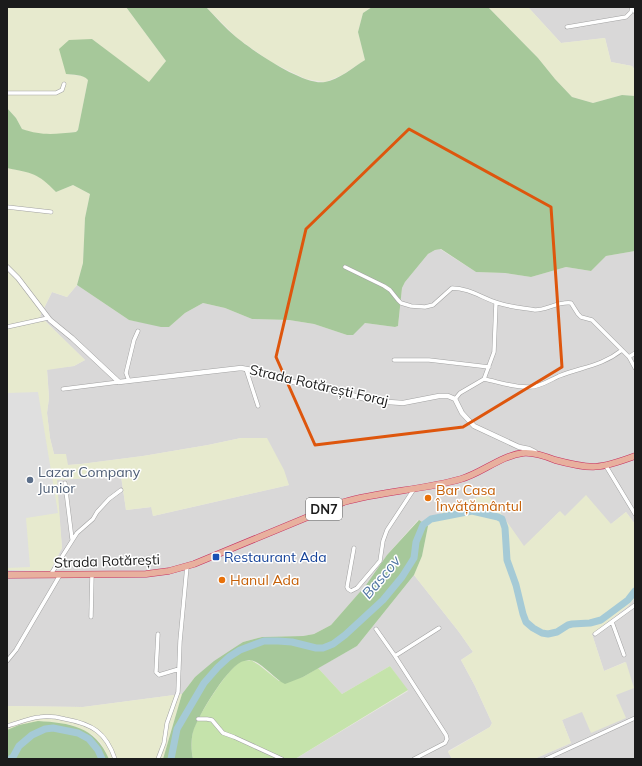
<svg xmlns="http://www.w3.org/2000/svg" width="642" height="766" font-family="Mulish,sans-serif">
<rect width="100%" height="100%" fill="#ece9e2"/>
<path fill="#d9d8d8" d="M528,7h107v63l-3,-4 -21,-4 -6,-24 -44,5z
M440,249l36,23 29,1 26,4 35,-10 25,4 15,-15 29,-5v273l-9,-12 -15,12 -47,-8 -5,-4 -35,35 -36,-52 -37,9 -23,22 -10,-6 -31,35 -21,30 -35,40 -17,9 -11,2 -41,1 -19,5 -48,35 -13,17 -99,13 -76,-1v-136l43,1 12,-23 -6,-68 65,-4 5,34 26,-3 1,9 136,-31 -48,-47 -33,7 -65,11 -62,8 -13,1 -14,-11 -4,-16 -3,-25 2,-15 -2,-29 27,-3 11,-6 -45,-44 12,-24 15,5 10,-12 52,35 40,7 16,-14 18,-10 22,5 27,11 37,1 25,4 33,11 18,-12 30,4 3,-1 4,-38 3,-6 23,-28 7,-4z
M414,575l45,57 14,20 -12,8 14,26 17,37 -2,4 -42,24 4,8h-157l113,-68 -18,-25 -48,28 -24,-26 39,-22z
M635,598v161h-101l37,-16 -9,-23 54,-25 9,-33 -21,9 -12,-37 35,-27z"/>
<path fill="#e7eace" d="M7,7h119l40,54 -17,22 -57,-44 -26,35 15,2 5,1 2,3 -10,50 -2,2 -24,3 -17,-1 -13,-5 -6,-11 -9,-10z
M206,7h166l-9,6 -5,19 7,28 -23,15 -17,7 -19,-3 -35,-17 -34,-24z
M488,7h40l33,36 44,-5 6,24 21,4 3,4v26l-13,-1 -29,8 -21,-6 -17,-18 -17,-21z
M7,168l25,5 12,6 12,13 17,-7 17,9 -5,24 -2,45 -6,22 -10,12 -15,-5 -12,24 45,44 -11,6 -27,4 2,28 -2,15 3,25 4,16h12l2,11 13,-1 62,-8 65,-11 33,-7h26l17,32 5,15 -136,31 -2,-9 -25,3 -5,-34 -64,4 5,68 -12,23 -43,-1z
M488,495l36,51 36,-35 5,5 21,-21 25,29 15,-12 9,12v74l-8,9 -35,27 12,37 22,-9 8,26 -18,7 10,23 -35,15 -9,-21 -20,8 9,23 -37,16h-82l-4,-7 42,-25 2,-4 -17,-37 -14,-26 12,-8 -14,-20 -45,-57 8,-19 6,-30 23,-22z
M182,694l-19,65h-54l-8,-16 -8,-8 -24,-11 -62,6v-24l76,1z"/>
<path fill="#c5e3ab" d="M251,660l8,5 20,16 24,-4 15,-9 24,26 48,-28 18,24 -113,69h-102c-2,-9 -2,-19 0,-28 5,-15 35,-64 49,-70 3,-1 7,0 9,-1z"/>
<path fill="#a6c89a" d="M126,7h80c10,10 19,21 30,30 17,14 68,49 89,45 13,-2 29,-15 40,-22l-7,-28 5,-19 9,-6h116l50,51 17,21 17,18 21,6 29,-8 13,1v155l-29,5 -15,15 -25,-4 -35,10 -26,-4 -29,-1 -35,-23 -6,1 -7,4 -23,28 -3,6 -4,38 -3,1 -30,-4 -12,12h-6l-33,-11 -25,-4 -37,-1 -27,-11 -22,-5 -18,10 -16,14h-8l-32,-7 -52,-35 6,-22 2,-45 5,-24 -17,-9 -17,7c-18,-19 -24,-19 -49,-24v-60l9,10 6,11c20,7 33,5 54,3l2,-2 10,-50c-5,-6 -15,-5 -22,-6l-7,-25 10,-9 23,-1 57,43 17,-21z
M419,520l9,6 -6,30 -8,19 -57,71 -54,31 -18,7c-11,-5 -24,-23 -35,-24 -2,0 -7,1 -9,2 -16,9 -42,52 -48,70 -2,8 -2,18 0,27h-30l19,-65 13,-17 19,-16 29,-19 19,-5 41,-1 11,-2 17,-9 35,-40 21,-30z
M38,721c32,2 57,5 71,38h-102v-29l12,-5z"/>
<path fill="#dfdfdf" d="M38,392l20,121 -32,5 4,49 -23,1v-175z"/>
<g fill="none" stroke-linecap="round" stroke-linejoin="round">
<path stroke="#a5cad6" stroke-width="7" d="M10,759l3,-2 6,-11 13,-11 13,-6 8,-1 25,5 11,6 9,11 4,9
M171,759l6,-30 27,-46 14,-16 11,-10 11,-7 24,-9h14l14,1 24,6h7l10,-4 12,-9 38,-35 19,-23 12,-19 2,-16 7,-17 8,-6 41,-8 26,6 4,2 3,9 2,32 9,25 7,29 3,8 7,6 9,5 6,1 9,-2 11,-7 4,-1 18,-1 11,-3 27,-20 7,-9"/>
<defs>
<path id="minor" d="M567,27l59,-10 5,-5 1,-5
M7,93h49l6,-3 2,-6
M7,207l44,5
M345,267l39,19 6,4 8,10 3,3 10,3 14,1 8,-2 19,-17c17,0 30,10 46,15 12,4 25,5 37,7 12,0 24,-9 36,-7l7,11 3,3 11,3 37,37 6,11
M7,327l41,-9
M629,357l6,-4
M394,360h35l60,7
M246,369l12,37
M484,379l10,-27 2,-49
M129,381l-3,-8 8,-33 4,-9
M63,389l56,-7
M455,399l5,-6 24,-14c15,3 31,9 46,8 10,0 20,-7 29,-11 23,-9 43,-10 63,-26
M606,466l29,48
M65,483l7,56
M354,548l-7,39 1,2 3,2 6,-3 23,-27 3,-20 4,-11 27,-41
M51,574l26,-41 16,-14 4,-7 12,-13 12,-9
M91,617l1,-43
M612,622l12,33
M376,629l19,27 51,79 1,4 -2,4 -31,16
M158,634l-2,38 3,3 20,-6
M595,634l40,-29
M395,656l44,-28
M7,661l9,-11 44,-75
M198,719h9l5,1 11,13 11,4 48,22
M7,726c11,-3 22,-8 33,-9 8,-1 17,0 25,2 27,5 41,13 50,40
M158,759l6,-16 3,-20 11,-31 2,-51 7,-75
M546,759l89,-41"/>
<path id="tertiary" d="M633,7l2,4
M7,267l11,11 32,42 22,18 47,44 122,-14 11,2 35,11 36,6 50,14 30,2 36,-7h9l7,3 7,14 12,13 45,21 10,2 6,3"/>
<path id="trunk" d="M7,575l139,-1 23,-3 25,-7 150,-62c38,-11 79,-12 117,-23 21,-6 39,-23 62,-26 11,-1 22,3 32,7 37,10 45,9 80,-4"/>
</defs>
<use href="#minor" stroke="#a2a2a2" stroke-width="4.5"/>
<use href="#tertiary" stroke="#a2a2a2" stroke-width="5.5"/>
<use href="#trunk" stroke="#c63261" stroke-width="7"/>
<use href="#minor" stroke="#fff" stroke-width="3.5"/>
<use href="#tertiary" stroke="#fff" stroke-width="4.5"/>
<use href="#trunk" stroke="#e8b09e" stroke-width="6"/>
</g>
<path fill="none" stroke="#de560d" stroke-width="3" stroke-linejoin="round" d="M409,129l142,78 11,160 -99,60 -148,18 -39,-88 30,-128z"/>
<circle fill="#5c6f8a" stroke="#fff" stroke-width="1.5" cx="30" cy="480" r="4"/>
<g fill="#e8710a" stroke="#fff" stroke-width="1.5">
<circle cx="428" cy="498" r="4"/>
<circle cx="222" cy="580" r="4"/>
</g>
<rect fill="#1a4fb4" stroke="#fff" stroke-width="1.5" x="212" y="553" width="8" height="8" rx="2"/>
<g text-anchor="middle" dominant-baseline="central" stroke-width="3" stroke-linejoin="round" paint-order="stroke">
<rect fill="#fff" stroke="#5f5f5f" stroke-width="1" x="306" y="498" width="36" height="22" rx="3"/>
<g font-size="13" font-weight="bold" fill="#1b1b1b">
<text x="324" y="509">DN7</text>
</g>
<g font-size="14" fill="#1b1b1b" stroke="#fff">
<text transform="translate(319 385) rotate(13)">Strada Rotărești Foraj</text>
<text transform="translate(107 561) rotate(-2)">Strada Rotărești</text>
</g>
<g font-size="14" fill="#4e5e75" stroke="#fff" text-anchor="start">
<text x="38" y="472">Lazar Company<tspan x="38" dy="16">Junior</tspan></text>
</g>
<g font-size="14" fill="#c56008" stroke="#fff" text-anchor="start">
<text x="436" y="490">Bar Casa<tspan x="436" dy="16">Învățământul</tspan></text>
<text x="230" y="580">Hanul Ada</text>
</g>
<g font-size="14" fill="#164399" stroke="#fff" text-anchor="start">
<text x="224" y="557">Restaurant Ada</text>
</g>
<g font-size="15" font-style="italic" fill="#5177a2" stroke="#fff">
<text transform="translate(381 577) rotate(-50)">Bascov</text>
</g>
</g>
<rect width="642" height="766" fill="none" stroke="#1b1b1b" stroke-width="16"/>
</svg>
